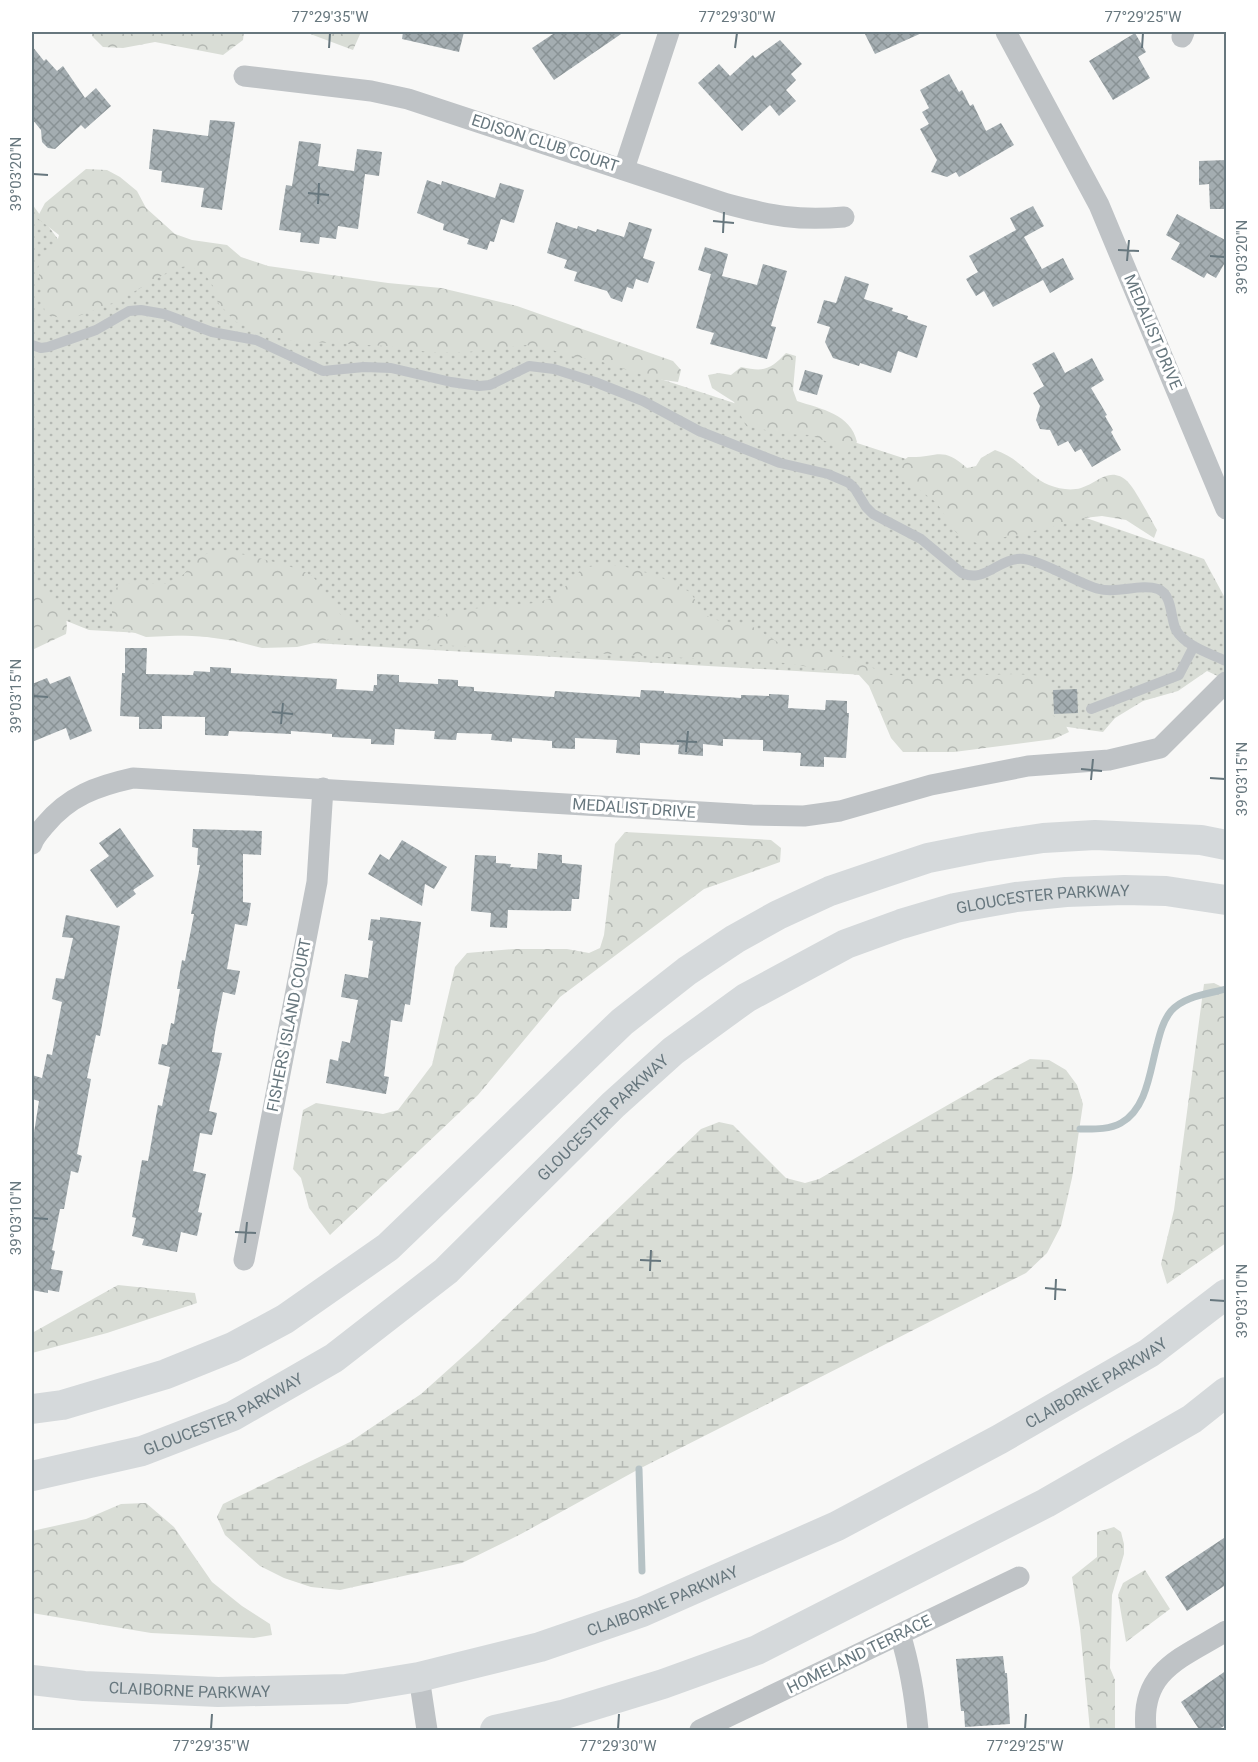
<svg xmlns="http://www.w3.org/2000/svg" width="1258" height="1762" font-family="Roboto,sans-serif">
<defs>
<pattern id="grass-dots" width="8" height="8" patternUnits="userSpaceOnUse" patternTransform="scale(1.5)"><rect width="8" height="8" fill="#d9ddd6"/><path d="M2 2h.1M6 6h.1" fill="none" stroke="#b4b8b3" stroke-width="1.8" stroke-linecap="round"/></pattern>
<pattern id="forest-crowns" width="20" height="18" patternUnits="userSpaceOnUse" patternTransform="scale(1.5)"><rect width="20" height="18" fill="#d9ddd6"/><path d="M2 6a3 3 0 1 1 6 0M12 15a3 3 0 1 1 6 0" fill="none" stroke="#b4b8b3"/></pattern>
<pattern id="wetland-marsh" width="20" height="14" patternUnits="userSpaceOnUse" patternTransform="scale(1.5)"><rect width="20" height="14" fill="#d9ddd6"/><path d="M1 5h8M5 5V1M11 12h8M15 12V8" fill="none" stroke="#b4b8b3"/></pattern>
<pattern id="building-cross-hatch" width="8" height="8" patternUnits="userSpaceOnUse" patternTransform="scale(1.5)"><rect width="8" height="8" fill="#a4adb1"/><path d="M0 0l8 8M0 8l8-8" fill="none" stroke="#899295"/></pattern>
</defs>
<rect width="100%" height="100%" fill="#f8f8f7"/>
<path fill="url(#grass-dots)" d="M32,204l31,42 300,36 706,230 135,47 22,41v80l-19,-9 -29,20 -35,10 -28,17 -12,14 -192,-27 -46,-30 -776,-45 -57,-23z"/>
<path fill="url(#forest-crowns)" d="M92,32h152l-1,8 -20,15 -68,-13 -32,6 -20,-1 -11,-11z
M305,32h56l-8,18z
M86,169l21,1 13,7 17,14 9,17 29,26 17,6 35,5 14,12 27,9 120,17 53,5 76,18 156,55 8,9 -3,12 -22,-3 -60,-19 -27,-4 -22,-8 -21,-3 -58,7h-39l-43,-6 -93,-5 -23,-5 -34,-14 -18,-19 -5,-17 -9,-13 -16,-7 -13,2 -57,33 -50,19 -23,-6 -7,-46 6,-17 12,-5 3,-11 -22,-17 8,-15z
M786,353l10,3 -3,34 4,11c24,8 54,13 60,41l-10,12 -17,-11 -20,-8 -25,-1 -39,-8 -12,-24 -22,-14 -4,-13 11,-2 12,2 10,-8c23,5 29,3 45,-14z
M995,450c23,7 35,27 54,35 10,4 22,6 32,3 17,-5 29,-23 47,-6 9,10 22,36 29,48l-3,8 -28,-18 -24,-4 -18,2 -27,8 -80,17 -14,-4 -10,-10 -16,-26 -35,-26 -3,-13 9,-7c30,1 33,-12 59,11l9,-2 5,-8z
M220,549c19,5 81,17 93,28 10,9 18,30 31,41 11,9 15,4 24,19l-37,2 -34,8 -35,1 -27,-7 -42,-6 -47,2 -27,-10 -7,-7v-23l7,-14 46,1 19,-10 14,-17z
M602,564l24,3 32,9 32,16 15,23 17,7 26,2 36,22 42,4 65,25 30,2 95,-3 25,2 8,8v17l3,14 13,9 4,8 -15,7 -100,13h-51l-12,-14 -22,-52 -10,-11 -74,-12 -387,-20c29,-34 73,-34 115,-38 12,-1 25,-2 36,-6 14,-5 21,-21 31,-28 5,-4 15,-5 22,-7z
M32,581c21,11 39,28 34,53l-34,16z
M625,832l146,8 10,8 -1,14 -76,27 -144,108 -82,98 -148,140 -21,-27 -8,-30 -8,-9 10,-59 13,-7 67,11 15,-4 34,-45 23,-98 12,-14 47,-4h53l22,4 11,-5 4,-13 11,-91z
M1214,983l12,6v254l-59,41 -6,-20 13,-54 30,-226z
M118,1285l77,8 2,10 -90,30 -75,20v-20z
M146,1503l28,24 38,55 30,24 28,18 2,11 -18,3 -103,-5 -119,-20v-82l54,-12 35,-15z
M1114,1527l7,5 3,12v10l-12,41 -2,73 5,12v50h-25l-10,-102 -8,-51 25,-20v-25z
M1145,1570l25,39 -44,33 -8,-47 5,-12z"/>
<path fill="url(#wetland-marsh)" d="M1030,1059l19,1 17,10 11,15 6,19 -11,74 -11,48 -14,27 -21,20 -387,196 -118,65 -59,29 -122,27 -29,-3 -27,-9 -24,-12 -35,-31 -8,-18 6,-13 127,-62 71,-48 57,-51 223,-214 18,-7 14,3 53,53 19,5 14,-4 174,-100z"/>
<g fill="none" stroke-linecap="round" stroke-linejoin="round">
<path stroke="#b6c2c5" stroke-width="7" d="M1080,1129c12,0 29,1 41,-6 26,-14 29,-53 36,-78 3,-12 6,-24 14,-34 13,-15 37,-17 55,-22
M639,1469l3,102"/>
</g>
<path fill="url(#building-cross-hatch)" d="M403,32h61l-5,20 -57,-13z
M556,32h68l-70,48 -22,-32z
M864,32h60l-49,22z
M1135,33l11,19 -8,5 12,21 -37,22 -24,-39z
M780,40l22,24 -11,10 5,6 -10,10 10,11 -17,15 -9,-11 -28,26 -44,-48 21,-19 11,12 23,-21 2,3z
M32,46l12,15 2,-2 11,12 6,-5 22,32 11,-10 15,18 -26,23 -4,-4 -26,24 -7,-1 -6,-6 -1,-12 -9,-11z
M949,74l10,18 3,-2 8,16 3,-2 13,27 15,-8 13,22 -55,32 -3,-5 -9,5 -16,-5 6,-12 -17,-31 9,-5 -7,-12 7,-4 -9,-18z
M210,120l25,2 -13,88 -21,-3 3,-19 -43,-6 1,-11 -13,-2 4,-40 55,7z
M299,141l22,3 -3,22 36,5 3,-22 25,3 -3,24 -14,-2 -7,55 -20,-3 -2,13 -16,-2 -1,7 -19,-2 1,-9 -22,-3 7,-45 6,1z
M1227,160v49h-17l-1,-25 -10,1v-24z
M427,180l14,5 1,-4 53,17 5,-15 24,7 -10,33 -13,-4 -7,23 -4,-1 -3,9 -20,-6 2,-5 -26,-9 1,-6 -27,-11z
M1033,206l11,20 -20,11 18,32 21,-11 11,21 -24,14 -7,-13 -50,27 -9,-16 -8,5 -10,-17 12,-7 -9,-16 47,-26 -6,-12z
M1177,214l50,27v18l-11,19 -9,-5 -3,5 -33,-19 9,-16 -14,-8z
M556,222l21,7 1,-3 18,6 1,-3 27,8 5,-15 23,7 -9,29 12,4 -7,21 -12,-4 -3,10 -6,-2 -5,15 -11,-4 -4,-7 -33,-10 3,-9 -13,-4 3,-8 -20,-7z
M705,247l23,7 -6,22 35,9 6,-21 24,7 -16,55 5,1 -9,32 -57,-15 4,-11 -18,-5 15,-54 -13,-4z
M845,276l24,8 -5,15 29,9 -1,3 16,5 -1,3 20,7 -10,32 -19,-7 -7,22 -31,-10 -1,3 -26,-8 -8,-16 5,-15 -13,-4 7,-23 12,3z
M1054,352l11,21 27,-15 12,22 -13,8 16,27 -2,1 8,14 -2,2 10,18 -29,17 -11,-18 -6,3 -7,-11 -10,5 -8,-16 -10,-1 -4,-9 4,-14 -7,-13 11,-7 -12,-22z
M805,370l18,5 -6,20 -18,-5z
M125,648h22l-1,26 47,1 1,-4 16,1v-5l21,1v5l106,6 -1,10 37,2 1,-6h3v-11l22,1v7l39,2v-5l20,1v6l16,1v4l80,6 1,-6 85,6 1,-7 23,1v2l77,5v-3l28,1v-2l20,1 -1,13 37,2 1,-10 21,1v12h2l-3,45 -22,-1v10l-24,-1 1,-13 -38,-2v-11l-40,-1v7l-20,-2v12l-25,-2 1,-9 -39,-2v12l-24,-2 1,-13 -42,-2v11l-23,-1v-7l-40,-3v4l-21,-2 1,-6 -35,-1 -1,7 -22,-1 1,-8 -40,-2 -1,16 -23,-1v-5l-39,-2v-3l-41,-3v3l-62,-3 -1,5 -23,-1v-18l-43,-1v13h-23v-12l-19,-1 2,-43h3z
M70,676l22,55 -22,9 -4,-12 -34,14v-58l15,-6 3,6z
M1077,689l1,24 -24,1 -1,-24z
M120,828l34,48 -21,14 3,4 -19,14 -27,-38 19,-14 -10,-13z
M193,829l69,2 -1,24 -18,-1v48l8,1 -4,23 -12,-2 -8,45 13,2 -5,24 -12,-3 -8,40 -3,20 10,1 -13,58 8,2 -5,22 -12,-2 -7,38 13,3 -8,38 4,1 -5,23 -16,-4 -4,20 -35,-7 2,-6 -12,-3 4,-18 -4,-1 10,-57 6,1 10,-56 4,1 8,-39 -12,-3 4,-20 5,1 4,-22 3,1 6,-35h-3l5,-29 3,1 9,-47h-3l9,-49h-3l1,-17 -6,-1z
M402,840l45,27 -13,22 -9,-5 -3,22 -54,-32 12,-20 9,6z
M538,853l24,2v8l20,2 -3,34h-7l-1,12 -63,-1 -1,18 -17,-1 1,-14 -20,-2 4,-56 21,1v7l15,1 -1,3 27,2z
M66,915l54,11 -20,110 -4,-1 -9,43 4,1 -14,75 5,2 -4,17 -7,-2 -7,38h-4l-8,41 3,1 -4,18 12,2 -4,21 -11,-2v3l-16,-3v-151h1l6,-38 -7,-2v-24l10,3 5,-24 5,1 10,-53 -10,-3 4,-21 8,1 9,-41 -11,-1z
M380,917l41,5 -11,83 -5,-1 -3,18 -11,-2 -7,56 5,1 -3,17 -60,-11 4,-24 8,2 4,-20 8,2 8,-43 -17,-3 4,-23 23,4 5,-37 -5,-1 3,-21 9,1z
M1227,1536v48l-40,27 -22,-34z
M1003,1656l2,17h2l3,51 -45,3 -1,-16h-3l-5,-52z
M1227,1670v54l-11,7h-16l-19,-29z"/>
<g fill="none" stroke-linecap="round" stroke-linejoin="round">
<path stroke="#bfc3c6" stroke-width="10" d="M32,345l9,3 7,-1 48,-17 33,-19 12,-1 23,4 48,18 44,8 67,31 41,-4 27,1 60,14 28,4 11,-1 39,-19 25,3 41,13 48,19 56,30 81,32 48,11 21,9 6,6 11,18 7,7 48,25 41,34c21,10 35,-12 55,-14 19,-3 61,25 82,30 19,5 41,-6 59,0 15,6 12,29 18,41 9,16 35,24 50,31
M1091,709l88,-34 15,-29"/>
<path stroke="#bfc3c6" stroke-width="21" d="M1006,32l93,173 127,304
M1182,37l2,-5
M244,76l127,15 37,8 319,105c45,12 71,17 117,13
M624,169l45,-137
M32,844c2,-7 8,-13 13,-19 24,-29 52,-39 88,-47l619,37 52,1 36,-5 91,-26 97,-19 81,-6 51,-12 66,-66
M244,1260l73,-378 6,-94
M900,1634c10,32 15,63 18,96
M419,1677l8,53
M700,1730l319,-153
M1146,1730c-6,-60 36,-72 80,-99"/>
<g stroke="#d5d9db" stroke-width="30">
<path d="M32,1409l30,-4 104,-31 67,-27 52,-28 103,-72 234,-225 65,-51 48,-32 43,-24 52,-24 53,-18 45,-15 55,-11 60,-9 52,-3 106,5 25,5"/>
<path id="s1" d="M32,1476l110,-25 91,-35 101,-58 112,-87 167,-166 60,-54 73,-53 100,-54 55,-20 54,-16 61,-11 50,-5 58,-2 42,1 60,9"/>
<path id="s2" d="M32,1680l52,6 134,6 128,-3 73,-12 121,-30 102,-35 195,-86 163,-87 149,-86 77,-59"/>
<path d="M495,1730l67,-15 101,-31 94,-34 289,-147 146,-84 34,-27"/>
</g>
</g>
<path fill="none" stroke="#67777e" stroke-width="2" d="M329,48l1,-15M735,48l2,-15M1142,48l1,-15M33,174l15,1M308,193l21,2M318,204l1,-21M713,221l21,2M723,233l1,-21M1118,250l21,1M1210,256l15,1M1127,261l2,-21M33,696l15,1M272,712l21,2M281,724l2,-21M677,741l20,1M686,752l2,-21M1081,769l21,2M1210,778l15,1M1091,780l2,-21M33,1218l15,1M235,1232l21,1M245,1243l2,-21M640,1260l21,1M650,1271l1,-21M1045,1288l21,2M1055,1300l1,-21M1210,1300l15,1M211,1729l1,-15M618,1729l1,-15M1025,1729l1,-15"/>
<g text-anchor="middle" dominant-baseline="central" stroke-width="6" stroke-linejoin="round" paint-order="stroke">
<g font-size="16" fill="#67777e" stroke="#fff">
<text transform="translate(545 143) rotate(18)">EDISON CLUB COURT</text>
<text transform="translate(1153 332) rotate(67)">MEDALIST DRIVE</text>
<text transform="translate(634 808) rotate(4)">MEDALIST DRIVE</text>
<text stroke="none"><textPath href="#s1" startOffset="1192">GLOUCESTER PARKWAY</textPath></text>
<text transform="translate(289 1025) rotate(-79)">FISHERS ISLAND COURT</text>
<text stroke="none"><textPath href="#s1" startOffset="688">GLOUCESTER PARKWAY</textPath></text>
<text stroke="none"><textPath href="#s2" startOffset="1130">CLAIBORNE PARKWAY</textPath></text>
<text stroke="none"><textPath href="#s1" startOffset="202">GLOUCESTER PARKWAY</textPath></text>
<text stroke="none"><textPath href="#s2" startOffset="644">CLAIBORNE PARKWAY</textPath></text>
<text transform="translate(859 1654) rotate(-26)">HOMELAND TERRACE</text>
<text stroke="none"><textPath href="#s2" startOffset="158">CLAIBORNE PARKWAY</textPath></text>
</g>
</g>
<rect width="1258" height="1762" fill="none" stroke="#ffffff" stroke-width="66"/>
<rect x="33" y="33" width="1192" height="1696" fill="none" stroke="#67777e" stroke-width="2"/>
<g font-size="15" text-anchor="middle" fill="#67777e">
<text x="330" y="22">77°29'35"W</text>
<text x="737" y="22">77°29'30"W</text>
<text x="1143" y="22">77°29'25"W</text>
<text transform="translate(16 174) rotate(-90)" y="5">39°03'20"N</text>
<text transform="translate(1242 257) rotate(-90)" y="5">39°03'20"N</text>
<text transform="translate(16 696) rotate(-90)" y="5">39°03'15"N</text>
<text transform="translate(1242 779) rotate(-90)" y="5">39°03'15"N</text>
<text transform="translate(16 1218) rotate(-90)" y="5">39°03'10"N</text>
<text transform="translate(1242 1301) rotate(-90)" y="5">39°03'10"N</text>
<text x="211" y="1751">77°29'35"W</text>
<text x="618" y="1751">77°29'30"W</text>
<text x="1025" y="1751">77°29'25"W</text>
</g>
</svg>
